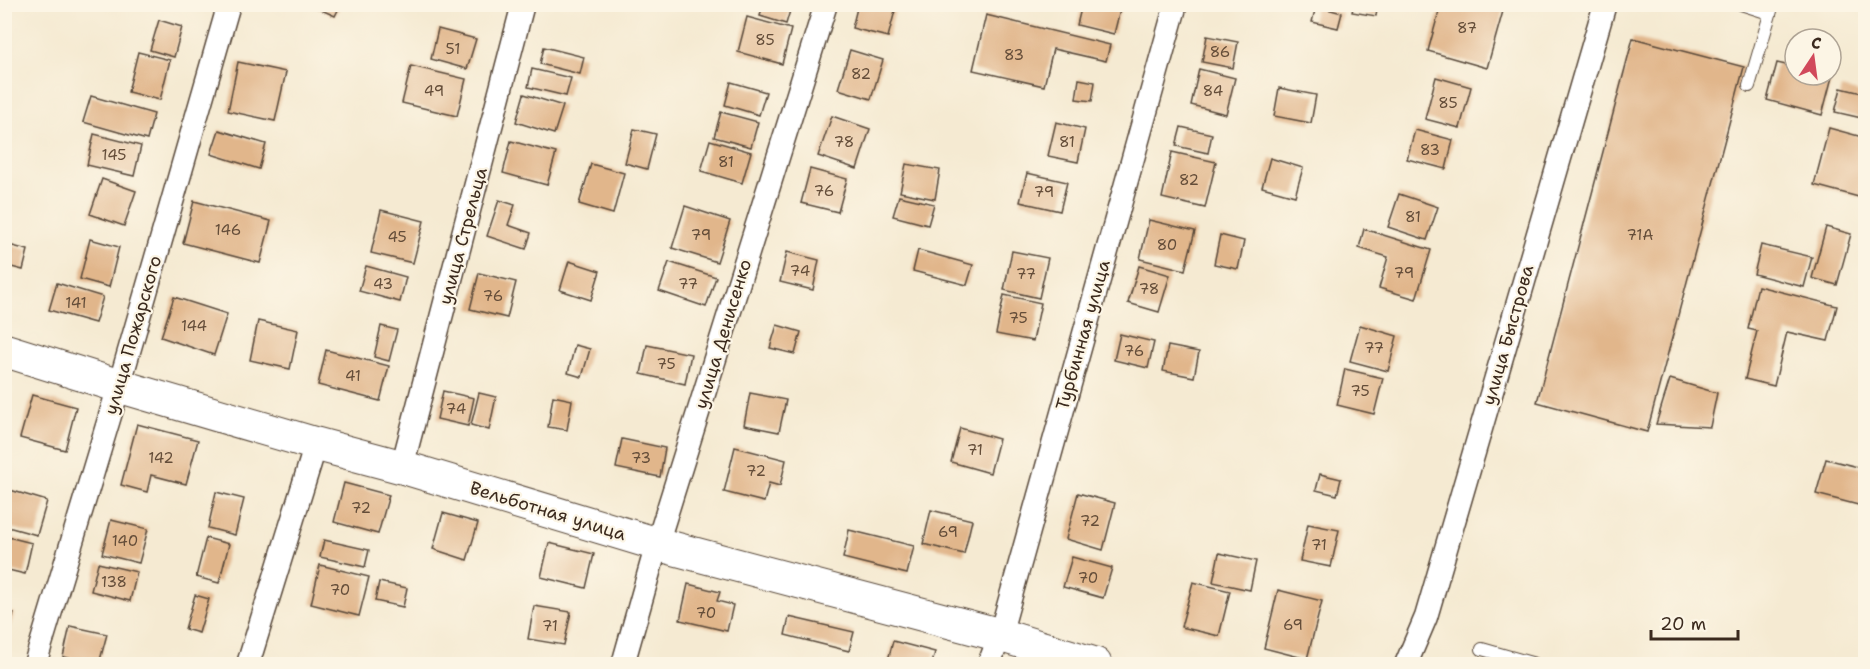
<svg xmlns="http://www.w3.org/2000/svg" width="1870" height="669" font-family="'Shantell Sans',sans-serif">
<rect width="100%" height="100%" fill="#fcf5e5"/>
<filter id="ink" filterUnits="userSpaceOnUse"><feTurbulence type="fractalNoise" baseFrequency=".0167" numOctaves="2"/><feDisplacementMap in="SourceGraphic" scale="12" xChannelSelector="R" yChannelSelector="G"/><feConvolveMatrix kernelMatrix="1 2 1 2 8 2 1 2 1" color-interpolation-filters="sRGB"/></filter>
<filter id="wash" filterUnits="userSpaceOnUse"><feTurbulence type="fractalNoise" baseFrequency=".008" numOctaves="4" result="noise"/><feDisplacementMap in="SourceGraphic" scale="24" xChannelSelector="R" yChannelSelector="G"/><feGaussianBlur stdDeviation="1.35" result="paint"/><feColorMatrix in="noise" values="0 0 0 0 0 0 0 0 0 0 0 0 0 0 0 0 0 1.4 0 .05"/><feComposite in="paint" operator="in"/></filter>
<g filter="url(#wash)">
<rect width="100%" height="100%" fill="#f5ead2"/>
<g id="blocks">
<path fill="#e1b68b" d="M308,4h33l-6,12z
M763,4h29l-6,20 -26,-8z
M858,4h29l9,3 -8,30 -36,-9z
M1082,4h16l22,6 -6,24 -37,-9z
M1354,4h24l-2,12 -24,-4z
M1441,4h64l-18,64 -59,-17z
M1316,6l26,7 -4,15 -26,-6z
M986,15l124,30 -4,16 -53,-12 -9,37 -71,-16z
M747,17l44,12 -9,35 -44,-12z
M159,20l23,7 -8,30 -24,-7z
M438,29l38,10 -9,30 -36,-10z
M1207,36l31,6 -5,26 -31,-6z
M1633,38l111,29 -97,365 -110,-30z
M544,47l40,10 -4,17 -40,-10z
M850,50l33,10 -12,39 -33,-10z
M138,52l32,8 -10,40 -32,-8z
M238,62l48,10 -11,49 -47,-10z
M1777,63l18,4v8h29l8,2 -10,38 -55,-15z
M411,66l55,13 -9,37 -55,-13z
M532,69l39,9 -5,18 -38,-9z
M1199,69l36,9 -9,36 -35,-9z
M1436,77l35,10 -11,41 -35,-9z
M1079,79l16,3 -3,19 -16,-2z
M731,82l35,10 -7,23 -34,-10z
M1279,88l37,7 -5,28 -37,-7z
M1841,88l25,6v25l-31,-7z
M524,94l39,12 -9,28 -38,-12z
M91,96l63,18 -7,26 -64,-18z
M721,112l37,10 -7,25 -37,-10z
M832,116l38,13 -13,40 -39,-13z
M1056,122l29,7 -7,33 -30,-6z
M1181,127l31,7 -4,19 -32,-7z
M1829,128l37,10v61l-52,-14z
M634,129l22,5 -9,35 -22,-6z
M219,130l47,14 -7,25 -48,-15z
M1415,130l38,10 -7,29 -39,-10z
M94,134l47,12 -7,30 -47,-11z
M710,140l41,12 -9,31 -41,-12z
M511,141l45,12 -9,32 -44,-12z
M1172,152l44,10 -11,46 -43,-10z
M1270,158l33,10 -8,28 -33,-9z
M591,164l33,9 -11,41 -34,-10z
M906,164l34,6 -5,29 -35,-7z
M810,169l37,10 -9,33 -37,-9z
M1027,173l40,9 -7,29 -40,-9z
M102,179l34,12 -12,35 -34,-12z
M1399,194l39,13 -11,33 -39,-13z
M899,196l35,8 -6,21 -35,-9z
M499,200l16,5 -7,20 23,8 -5,16 -39,-13z
M194,201l77,20 -11,42 -77,-20z
M685,206l45,15 -13,41 -45,-14z
M381,210l43,11 -11,42 -42,-10z
M1149,220l46,11 -10,39 -45,-11z
M1826,227l25,7 -14,51 -25,-7z
M1364,229l67,21 -15,49 -37,-11 9,-31 -29,-9z
M1220,235l24,6 -6,28 -24,-5z
M90,239l29,8 -10,40 -29,-8z
M5,244l23,6 -5,20 -19,-5z
M1761,245l51,12 -8,30 -50,-13z
M918,250l55,15 -6,20 -54,-14z
M1012,251l36,7 -9,40 -35,-8z
M787,252l32,8 -6,30 -33,-8z
M569,261l31,10 -9,29 -31,-10z
M669,262l47,15 -10,30 -47,-16z
M366,266l40,11 -6,25 -41,-11z
M1139,266l31,9 -11,37 -31,-9z
M479,273l37,9 -9,36 -37,-9z
M57,283l46,14 -8,26 -46,-13z
M1758,286l79,20 -9,35 -41,-9 -13,54 -29,-7 12,-48 -9,-2z
M1004,295l37,8 -8,38 -37,-7z
M174,297l53,17 -13,41 -53,-18z
M258,321l40,9 -8,39 -40,-9z
M777,325l24,7 -6,22 -25,-6z
M1360,325l37,11 -9,35 -38,-10z
M381,326l16,4 -8,31 -15,-4z
M1120,334l34,8 -6,26 -34,-8z
M575,345l15,4 -8,28 -14,-4z
M647,345l44,9 -6,30 -44,-10z
M1168,346l31,6 -5,25 -31,-6z
M326,350l63,16 -9,35 -62,-16z
M1345,369l38,9 -9,36 -37,-9z
M1670,379l47,14 -7,34 -54,-3z
M443,391l31,7 -6,28 -31,-7z
M479,393l17,4 -7,33 -18,-5z
M750,393l36,7 -7,32 -35,-7z
M32,395l44,12 -11,43 -45,-12z
M553,396l19,4 -5,30 -19,-3z
M137,424l61,16 -12,44 -35,-9 -4,17 -26,-7z
M960,428l39,11 -9,34 -39,-11z
M622,439l43,9 -5,29 -44,-9z
M735,447l51,13 -6,26 -11,-3 -5,19 -40,-10z
M1826,459l40,10v38l-50,-13z
M1320,474l21,5 -4,16 -21,-5z
M344,483l45,12 -11,39 -44,-12z
M10,490l37,11 -10,34 -33,-9v-18z
M216,492l28,7 -9,36 -27,-7z
M1078,493l37,10 -12,47 -37,-11z
M931,510l41,10 -8,34 -41,-10z
M443,513l35,10 -11,37 -34,-11z
M111,520l37,9 -9,34 -37,-9z
M1308,524l31,6 -8,37 -31,-6z
M849,530l65,16 -7,28 -64,-16z
M4,536l28,7 -7,31 -21,-5z
M206,538l23,6 -10,39 -23,-6z
M324,540l45,10 -4,17 -45,-10z
M549,543l45,11 -8,34 -45,-11z
M1219,553l37,8 -6,29 -37,-8z
M1072,557l40,11 -9,30 -40,-11z
M98,563l39,9 -7,29 -39,-10z
M320,565l49,12 -10,39 -48,-12z
M379,582l28,6 -4,19 -28,-6z
M1193,582l37,9 -11,45 -38,-9z
M688,584l32,8 -3,9 16,4 -6,26 -47,-11z
M1278,590l44,11 -15,58 -43,-11z
M195,595l14,4 -10,34 -14,-4z
M534,606l37,6 -7,33 -36,-6z
M4,610l10,3 -9,31h-1z
M789,617l65,15 -5,19 -64,-16z
M70,626l37,8 -8,30 -36,-7z
M893,641l42,11 -3,12h-45z"/>
</g>
</g>
<g filter="url(#ink)">
<use href="#blocks" fill-opacity="0" stroke="#574739" stroke-width="1.5"/>
<g fill="none" stroke-linecap="round" stroke-linejoin="round">
<defs>
<path id="lane" d="M1741,4l28,9
M1749,86l24,-82
M1482,649l53,15"/>
<path id="street" d="M402,467l121,-463
M35,664l84,-278 110,-382
M248,664l68,-220
M623,664l34,-120 169,-540
M989,664l11,-29 176,-631
M1406,664l20,-47 179,-613"/>
<path id="secondary" d="M4,350l115,36 197,58 86,23 255,77 343,91 95,29"/>
</defs>
<use href="#lane" stroke="#574739" stroke-width="14"/>
<use href="#street" stroke="#574739" stroke-width="25"/>
<use href="#secondary" stroke="#574739" stroke-width="35"/>
<use href="#lane" stroke="#fff" stroke-width="12"/>
<use href="#street" stroke="#fff" stroke-width="22"/>
<use href="#secondary" stroke="#fff" stroke-width="33"/>
</g>
</g>
<g text-anchor="middle" dominant-baseline="central" stroke-width="4.5" stroke-linejoin="round" paint-order="stroke">
<g font-size="15" fill="#644d39">
<text x="1467" y="28">87</text>
<text x="765" y="40">85</text>
<text x="453" y="49">51</text>
<text x="1220" y="52">86</text>
<text x="1014" y="55">83</text>
<text x="861" y="74">82</text>
<text x="434" y="91">49</text>
<text x="1213" y="91">84</text>
<text x="1448" y="103">85</text>
<text x="844" y="142">78</text>
<text x="1067" y="142">81</text>
<text x="1430" y="150">83</text>
<text x="114" y="155">145</text>
<text x="726" y="162">81</text>
<text x="1189" y="180">82</text>
<text x="824" y="191">76</text>
<text x="1044" y="192">79</text>
<text x="1413" y="217">81</text>
<text x="228" y="230">146</text>
<text x="701" y="235">79</text>
<text x="1640" y="235">71А</text>
<text x="397" y="237">45</text>
<text x="1167" y="245">80</text>
<text x="800" y="271">74</text>
<text x="1404" y="273">79</text>
<text x="1026" y="274">77</text>
<text x="383" y="284">43</text>
<text x="688" y="284">77</text>
<text x="1149" y="289">78</text>
<text x="493" y="296">76</text>
<text x="76" y="303">141</text>
<text x="1018" y="318">75</text>
<text x="194" y="326">144</text>
<text x="1374" y="348">77</text>
<text x="1134" y="351">76</text>
<text x="666" y="364">75</text>
<text x="353" y="376">41</text>
<text x="1360" y="391">75</text>
<text x="456" y="409">74</text>
<text x="975" y="450">71</text>
<text x="161" y="458">142</text>
<text x="641" y="458">73</text>
<text x="756" y="471">72</text>
<text x="361" y="508">72</text>
<text x="1090" y="521">72</text>
<text x="948" y="532">69</text>
<text x="125" y="541">140</text>
<text x="1319" y="545">71</text>
<text x="1088" y="578">70</text>
<text x="114" y="582">138</text>
<text x="340" y="590">70</text>
<text x="706" y="613">70</text>
<text x="1293" y="625">69</text>
<text x="550" y="626">71</text>
</g>
<g font-size="18" fill="#3b2a1e" stroke="#fcf5e5">
<text transform="translate(463 236) rotate(-75)">улица Стрельца</text>
<text transform="translate(723 334) rotate(-73)">улица Денисенко</text>
<text transform="translate(133 335) rotate(-74)">улица Пожарского</text>
<text transform="translate(1083 335) rotate(-74)">Турбинная улица</text>
<text transform="translate(1508 335) rotate(-74)">улица Быстрова</text>
<text transform="translate(548 511) rotate(17)">Вельботная улица</text>
</g>
</g>
<rect width="1870" height="669" fill="none" stroke="#fcf5e5" stroke-width="24"/>
<g transform="translate(1813 57) rotate(13)"><circle r="28" fill="#fcf5e5" stroke="#afa495" stroke-width="1.5"/>
<path d="M0-4.5L10 22L0 15L-10 22Z" fill="#d1495b"/>
<text y="-9" font-size="16" font-weight="bold" text-anchor="middle" fill="#3b2a1e">С</text>
</g>
<path d="M1651 630v9h87v-9" fill="none" stroke="#3b2a1e" stroke-width="3"/>
<text x="1660" y="630" font-size="18" fill="#3b2a1e" stroke="#fcf5e5" stroke-width="4.5" paint-order="stroke">20 m</text>
</svg>
